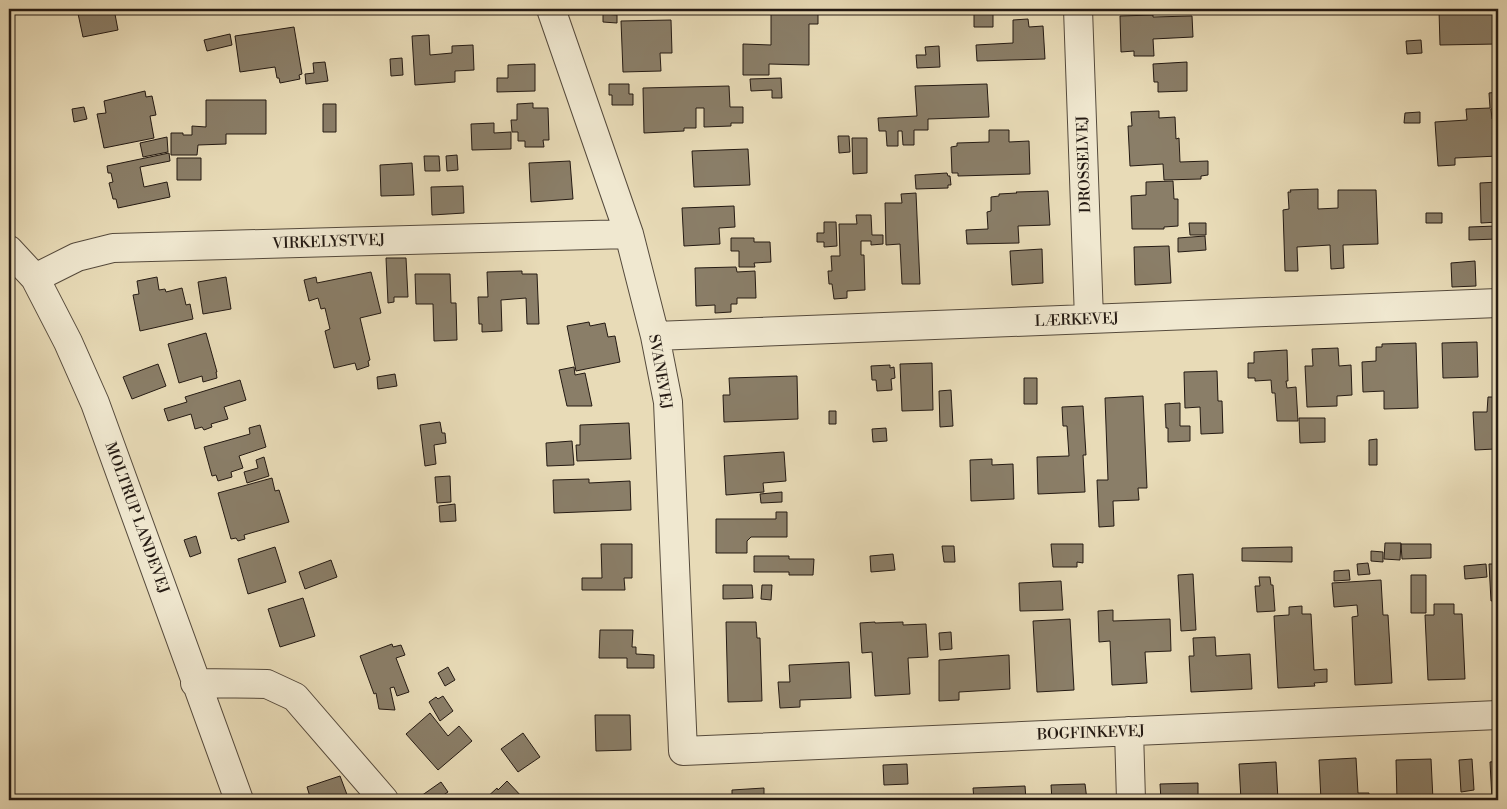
<svg xmlns="http://www.w3.org/2000/svg" width="1507" height="809" font-family="'Libre Bodoni',serif">
<rect width="100%" height="100%" fill="#e8dbb7"/>
<filter id="stains"><feTurbulence type="fractalNoise" baseFrequency=".004" numOctaves="4"/><feColorMatrix values="0 0 0 0 .2 0 0 0 0 .09 0 0 0 0 .02 0 0 0 .5 -.17"/></filter>
<radialGradient id="worn" r=".72"><stop offset=".6" stop-color="#630" stop-opacity="0"/><stop offset="1" stop-color="#630" stop-opacity=".3"/></radialGradient>
<path fill="#8a7e68" stroke="#241a13" d="M77,9h37l4,21 -35,7z
M471,9h49v2l-48,3z
M775,9h43v15h-9v41l-40,-1v11h-26v-31l28,1v-35z
M1498,9v7h-2l1,28 -57,1 -1,-35z
M993,13v14h-19v-13z
M603,14l14,1v8l-14,-1z
M1153,15v2l39,-1 1,21 -40,2 1,17h-20v-5l-13,1 -1,-36z
M1028,19l1,8 14,-1 2,33 -68,2 -1,-16 37,-2v-23z
M671,20l1,33h-12l1,18 -38,1 -2,-51z
M294,27l8,47 -3,1 1,4 -20,4 -1,-5h-2l-2,-11 -35,5 -5,-36z
M230,34l2,11 -25,6 -3,-11z
M429,35l1,20 22,-2v-7l21,-1 1,25 -19,1v11l-40,3 -3,-49z
M1421,40l1,13 -15,1 -1,-13z
M939,46l1,21 -23,1 -1,-13h10l-1,-8z
M402,58l1,17 -12,1 -1,-17z
M1497,59h1v50h-7l1,10h4l2,37 -43,2v7l-17,1 -3,-44 32,-2 -1,-11 24,-1 -1,-15 9,-1z
M325,62l3,19 -22,3 -1,-10 9,-1 -1,-10z
M1187,62v29l-29,1v-10h-4l-1,-18z
M535,64v27l-38,1v-14h11v-13z
M781,78l1,20h-10v-8l-21,1 -1,-12z
M609,84h20v10h4v11h-21v-10h-3z
M987,84l2,33 -61,2v11h-14v15h-11l-1,-14h-4v15h-11l-1,-15h-7l-1,-13 39,-2 -2,-30z
M729,86l1,21h13v16h-12v3l-27,1v-19h-8v20h-12v3l-40,2 -1,-45z
M145,91l1,6 6,-1 4,19 -6,1 4,22 -50,10 -7,-34 9,-1 -2,-12z
M206,100h60v34h-40v10l-28,1 -1,10h-26v-22h12v2h9v-9l14,1z
M533,103v5h15l1,32h-6l1,7h-19v-6h-7v-9h-6l-1,-12h6v-16z
M323,104h13v28h-13z
M84,107l3,12 -13,3 -2,-13z
M1159,111v7l16,-1 1,22 3,-1 1,24 28,-1v14l-7,1v3l-37,1 -1,-16 -33,2 -2,-40h4l-1,-14z
M1420,112v11h-16l1,-10z
M494,123v10l17,-1v17l-39,1 -1,-26z
M989,130h20v12l20,-1 1,33 -72,2v-3h-6l-1,-26 6,-1v-3l32,-1z
M838,136h11l1,16 -11,1z
M167,137l1,15 -25,5 -3,-14z
M852,138h15v35l-14,1z
M748,149l2,36 -56,2 -2,-36z
M169,153l1,8 -30,6 4,20 23,-5 3,15 -52,11 -2,-9h-3l-4,-16 4,-1 -2,-9h-3l-1,-7z
M457,155l1,15 -11,1 -1,-15z
M424,156h15l1,15h-15z
M177,158h24v22h-24z
M570,161l3,38 -42,3 -2,-39z
M412,163l2,32 -33,1 -1,-31z
M947,173l1,3h2l1,9h-3v3l-32,1 -1,-14z
M1173,181l1,18h4v27l-14,1v2h-32l-1,-33 15,-1v-13z
M1498,182v40l-17,1 -1,-40z
M463,186l1,27 -32,2 -1,-28z
M1318,189v20l20,-1v-18h38l2,54 -35,1 1,23 -13,1 -1,-24 -33,2 1,24h-13l-2,-61 6,-1 -1,-17h3l-1,-2z
M1048,191l2,34 -32,1 1,17 -52,1 -1,-14 22,-1 -1,-17 4,-1v-14l8,-1v-2l18,-1 -1,-1z
M916,193l4,91h-18l-2,-40 -14,1 -1,-42h17l-1,-9z
M734,206l1,21 -16,1 1,16 -36,2 -2,-38z
M1426,213h16v10h-16z
M856,215h15l1,20h11v9l-12,1v-4h-10v14h3l1,35 -18,1v7l-13,1 -2,-15h-3l-1,-13h4l-1,-15h9l-1,-32h18z
M824,222h12l1,24 -13,1v-5h-7v-9h7z
M1189,223h17v12h-16z
M1497,226l1,7v37l-1,-31 -28,1v-13z
M1205,236l1,14 -28,2v-14z
M731,238h23v4h16l1,20 -17,1 1,4h-16v-16h-8z
M1169,246l2,37 -36,2 -1,-38z
M1042,249l1,34 -31,2 -2,-34z
M386,258h20l2,39h-14v5l-6,1z
M1475,261l1,25 -24,1 -1,-24z
M736,267l1,5 18,-1 1,27h-19v6h-6v8l-16,1v-8l-19,1 -1,-38z
M522,271v3h15l2,50h-12l-1,-26 -25,2 1,31 -20,1v-8h-3l-1,-27h10l-1,-25z
M371,272l10,41 -21,5 10,42 -2,1 1,5 -12,4 -2,-7 -21,5 -9,-37 5,-2 -5,-21 -4,1 -3,-11 -9,3 -5,-21 12,-3 1,6z
M415,274h35l1,29h5l1,37 -23,1 -1,-37h-17z
M157,277l2,13 6,-1 1,3 16,-4 4,17 4,-1 3,15 -53,12 -7,-36 6,-1 -2,-13z
M226,277l5,32 -28,5 -5,-32z
M589,322l1,4 15,-3 3,14 7,-1 5,26 -44,9 -9,-45z
M206,333l11,39h-1l1,6 -14,4 -1,-6 -23,7 -11,-39z
M1477,342l1,35 -35,1 -1,-35z
M1416,343l2,65 -34,1v-18l-21,1 -1,-30 14,-1v-14h6v-3z
M1338,348l1,18 12,-1 1,30 -15,1v10l-30,1 -2,-41h8l-1,-17z
M1287,350l1,31h-2l1,7 9,-1 2,34h-21l-2,-28h-3l-1,-13 -16,1v-3h-7v-15h6v-11z
M932,363l1,47 -31,1 -2,-47z
M158,364l8,22 -34,13 -9,-22z
M890,365v3l4,-1 1,11 -4,1 1,11 -15,1 -1,-11h-4l-1,-14z
M574,367l1,8 10,-2 7,33h-25l-8,-36z
M1217,371l1,30h4l1,32 -22,1 -1,-27 -15,1 -1,-36z
M395,374l2,12 -19,3 -1,-12z
M797,376l1,43 -74,3 -1,-27h7l-1,-17z
M1024,378h13v26h-13z
M240,380l6,20 -22,7 4,12 -17,5 1,3 -8,3 -2,-3 -7,2 -4,-15 -23,7 -4,-12 23,-7 -2,-5z
M951,390l2,36 -13,1 -1,-36z
M1143,396l4,92h-9l1,12 -26,1 1,25 -15,1 -2,-47h11l-3,-82z
M1488,397h8l2,36h-4l1,16 -20,1 -2,-38h14z
M1180,403v23h10v15l-22,1v-14h-2l-1,-24z
M1083,406l3,49h-3l2,37 -47,2 -1,-37 32,-1 -2,-30h-4l-1,-19z
M829,411h7v13h-7z
M1299,418h26v24l-25,1z
M440,422l2,11h3l1,10 -12,2 2,19 -11,2 -5,-41z
M629,423l2,36 -54,2 -1,-16h4v-20z
M260,425l6,22 -27,9 4,12 -12,4 1,5 -14,4 -2,-6 -4,1 -8,-29 46,-13 -1,-6z
M886,428l1,13 -14,1 -1,-13z
M1377,439v26h-8v-25z
M572,441l2,24 -27,1 -1,-23z
M784,452l2,29 -23,2 1,9 -38,3 -2,-39z
M264,457l5,19 -22,7 -3,-11 14,-4 -2,-8z
M992,459v6l21,-1 1,35 -43,2 -1,-41z
M450,476l1,26 -14,1 -2,-26z
M272,478l3,13 4,-1 10,32 -45,13 1,4 -7,2 -2,-3 -5,1 -13,-46z
M589,479v4l41,-2 1,29 -77,3 -1,-33z
M782,492v10l-21,1 -1,-9z
M455,504l1,17 -16,1 -1,-16z
M776,512h11v25h-36l-4,4v12h-31v-34h60z
M196,536l5,17 -11,4 -6,-17z
M1385,543h16l-1,17 -16,-1z
M601,544h31v34h-8l1,12h-43v-12h20z
M1051,544h32v19l-6,-1v5h-24z
M1401,544h30v14l-29,1z
M942,546h12l1,16h-11z
M275,547l11,35 -38,12 -10,-35z
M1292,547v15l-50,-1v-13z
M1371,551l12,1v10l-12,-1z
M893,554l2,16 -24,2 -1,-16z
M754,556h35v3h25l-1,16h-24v-3h-35z
M331,560l6,17 -32,12 -6,-17z
M1368,563l2,11 -12,1 -1,-11z
M1486,564l1,13 -22,2 -1,-13z
M1489,564h9v36l-7,1z
M1349,570l1,10 -16,1v-10z
M1193,574l3,56 -15,1 -3,-56z
M1411,575h15v38h-15z
M1259,577h11l1,8h2l2,26 -18,1 -2,-26h5z
M1381,580l2,35h5l4,68 -37,2 -3,-68 6,-1 -1,-11 -23,2 -2,-24z
M1061,581l2,29 -43,1 -1,-28z
M723,585h29l1,13 -30,1z
M762,585h10l-1,15 -10,-1z
M303,598l12,38 -35,11 -12,-38z
M1434,604h20v10h8l3,65 -37,1 -3,-65h9z
M1302,606v8h9l3,56 13,-1v13l-13,1 1,3 -37,2 -4,-72 15,-1v-8z
M1113,610v11l57,-2 1,32 -26,1 2,31 -35,2 -2,-44 -11,1 -1,-31z
M1070,619l4,71 -37,2 -4,-71z
M726,622h30l1,16h3l2,63 -34,1z
M875,622v1l28,-1v3l23,-1 2,33 -20,1 2,36 -35,2 -3,-44 -10,1 -2,-30z
M600,630h33l-1,17h4v7l18,1v13h-27v-10h-28z
M951,632l1,17 -12,1 -1,-17z
M1215,637l1,19 34,-2 2,35 -61,3 -2,-36h5l-1,-18z
M392,644l1,3 8,-2 4,10 -9,3 13,34 -12,4 -3,-9 -4,1 5,22 -16,-1 -3,-16 -2,1 -14,-38z
M1009,655l1,34 -51,3v8l-20,1v-41z
M849,662l2,36 -51,2v7l-20,1 -2,-26h12l-1,-17z
M448,667l7,13 -10,6 -7,-13z
M443,696l10,15 -13,10 -11,-19 7,-5 2,2z
M430,713l18,23 11,-10 13,15 -34,29 -32,-36z
M595,715h35l1,35 -35,1z
M523,733l17,24 -22,15 -17,-23z
M1356,758l2,35h11v7h-48l-2,-40z
M1431,759l2,41h-36l-1,-40z
M1472,759l2,31 -13,2 -2,-32z
M1498,761v39h-6l-2,-38z
M1276,762l2,38h-37l-2,-36z
M907,764l1,20 -24,1 -1,-20z
M340,776l9,24h-38l-4,-13z
M507,781l17,18 -2,1h-38l13,-12 1,2z
M441,782l7,10 -12,8h-11l-4,-4z
M1198,783v17h-37l-1,-16z
M1085,784l2,16h-35l-1,-15z
M1025,786l1,14h-52l-1,-12z
M764,788v12h-32v-10z
M852,795v5h-33v-3z
M931,798v2h-34v-1z"/>
<g fill="none" stroke-linecap="round" stroke-linejoin="round">
<defs>
<path id="minor" d="M551,9l78,225 26,102 13,66 15,349 815,-36
M1078,9l11,310
M9,250l26,28 33,64 27,61 144,397
M35,278l42,-21 36,-9 516,-14
M655,336l843,-33
M195,683l72,1 28,13 89,103
M1129,731l2,69"/>
</defs>
<use href="#minor" stroke="#554a3c" stroke-width="30"/>
<use href="#minor" stroke="#f0e8d0" stroke-width="28"/>
</g>
<g text-anchor="middle" dominant-baseline="central" stroke-width="4.5" stroke-linejoin="round" paint-order="stroke">
<g font-size="15" fill="#241a13" stroke="#f0e8d0">
<text transform="translate(1084 164) rotate(-92)">DROSSELVEJ</text>
<text transform="translate(329 242) rotate(-2)">VIRKELYSTVEJ</text>
<text transform="translate(1077 320) rotate(-2)">LÆRKEVEJ</text>
<text transform="translate(660 372) rotate(80)">SVANEVEJ</text>
<text transform="translate(137 518) rotate(70)">MOLTRUP LANDEVEJ</text>
<text transform="translate(1091 733) rotate(-2)">BOGFINKEVEJ</text>
</g>
</g>
<rect width="1507" height="809" fill="none" stroke="#e8dbb7" stroke-width="30"/>
<rect x="10" y="10" width="1487" height="789" fill="none" stroke="#241a13" stroke-width="2.5"/>
<rect x="15" y="15" width="1477" height="779" fill="none" stroke="#241a13"/>
<rect width="100%" height="100%" filter="url(#stains)"/>
<rect width="100%" height="100%" fill="url(#worn)"/>
</svg>
